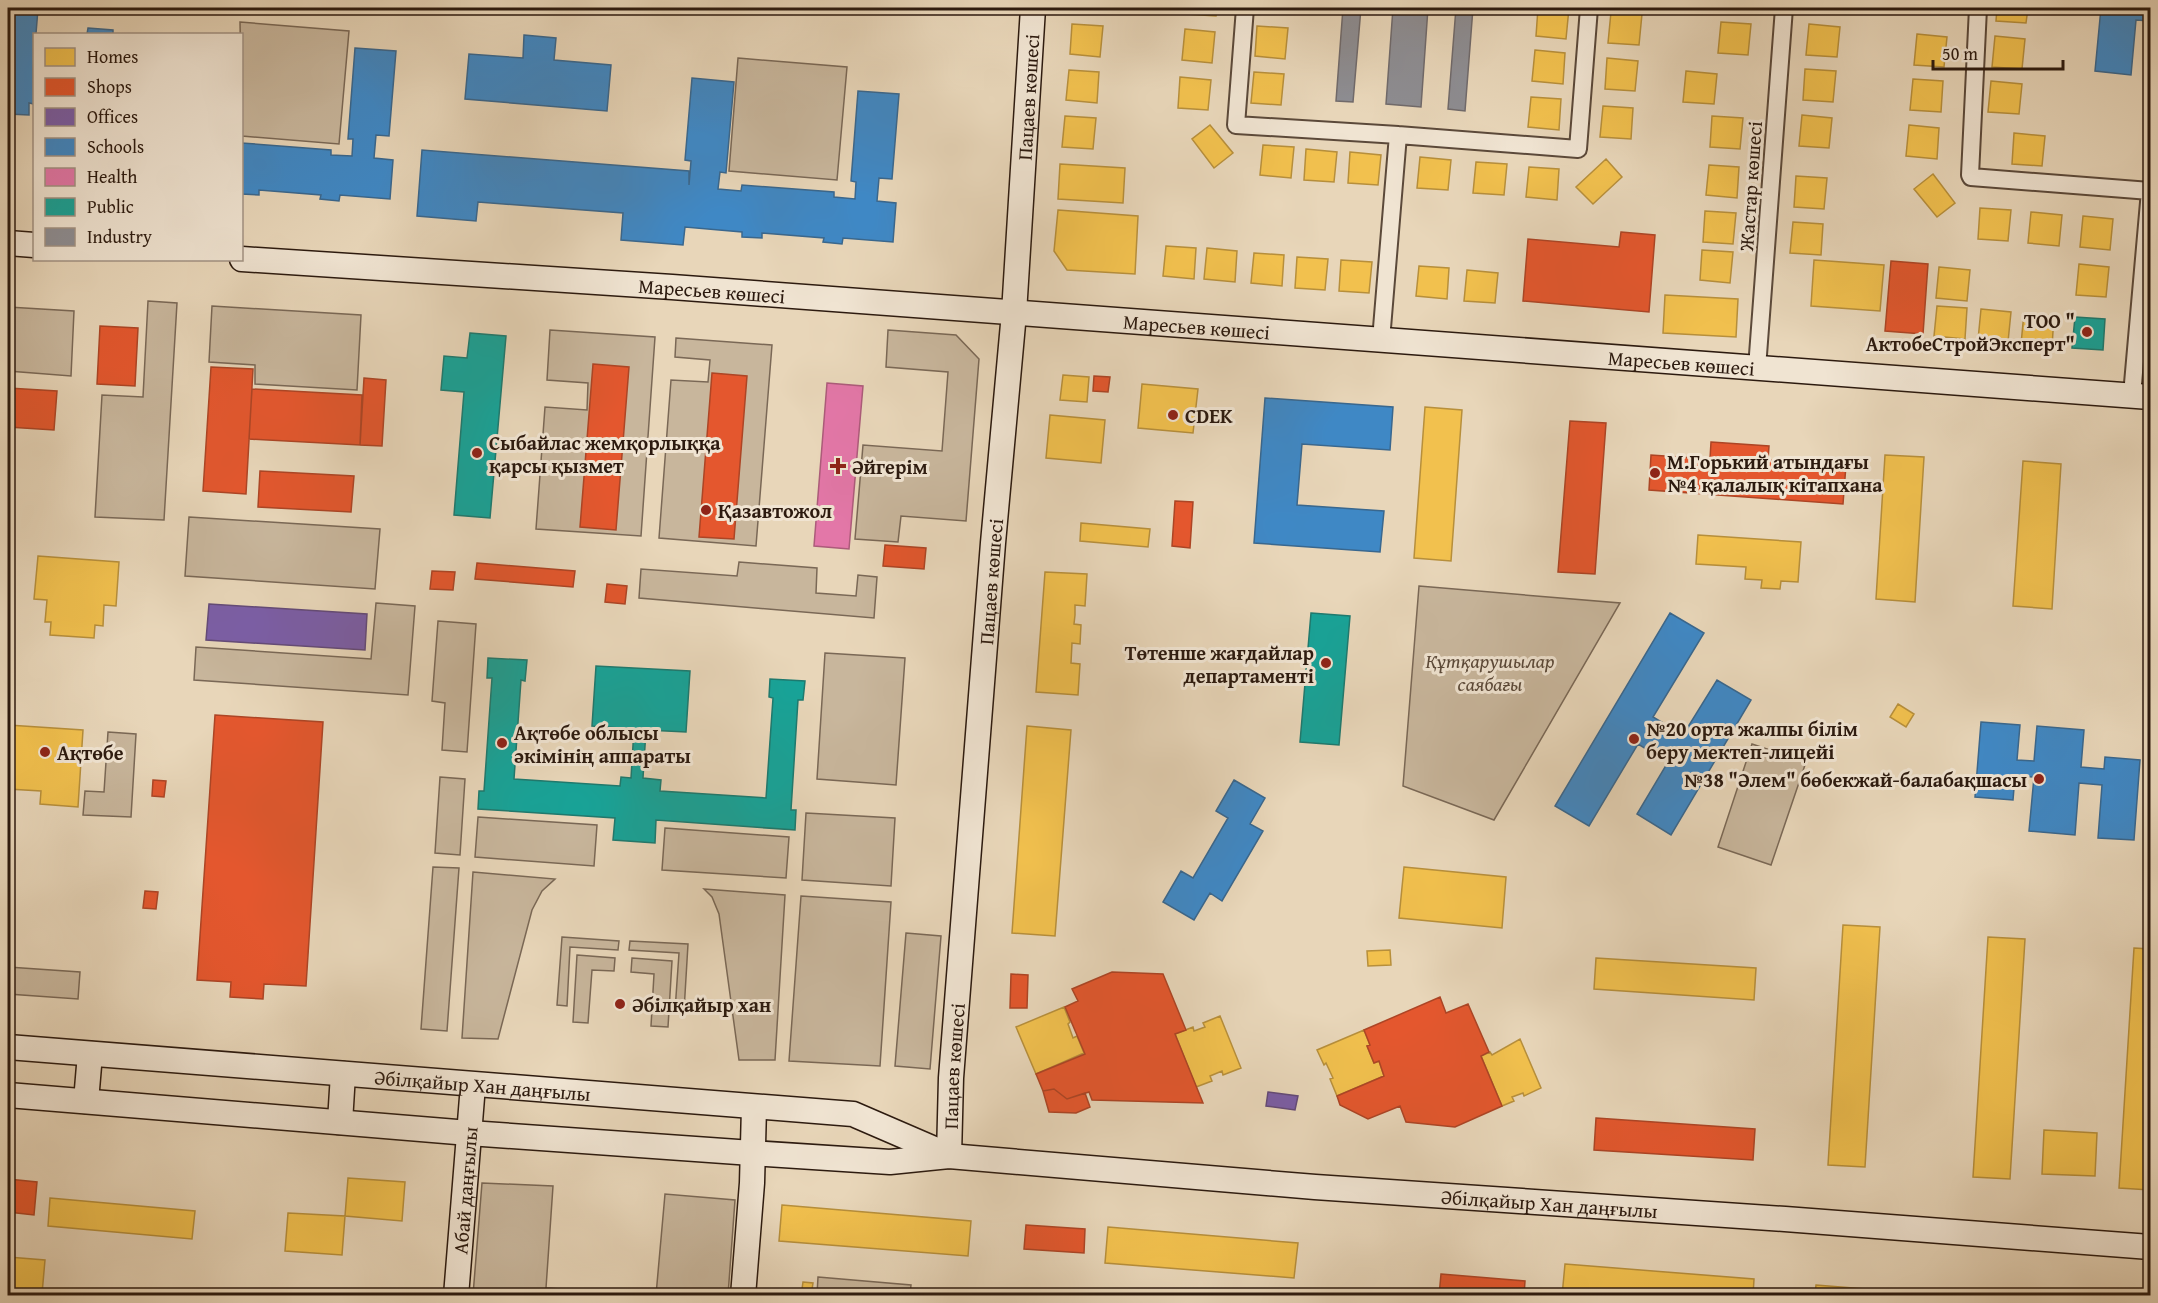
<svg xmlns="http://www.w3.org/2000/svg" width="2158" height="1303" font-family="'Gentium Book Plus',serif">
<rect width="100%" height="100%" fill="#e8d6b9"/>
<filter id="stains"><feTurbulence type="fractalNoise" baseFrequency=".00333" numOctaves="4"/><feColorMatrix values="0 0 0 0 .2 0 0 0 0 .09 0 0 0 0 .02 0 0 0 .5 -.17"/></filter>
<radialGradient id="worn" r=".72"><stop offset=".6" stop-color="#630" stop-opacity="0"/><stop offset="1" stop-color="#630" stop-opacity=".3"/></radialGradient>
<path fill="#c8b69c" stroke="#7a6856" stroke-width="1.5" d="M240,22l109,9 -10,113 -97,-8z
M738,58l109,9 -10,113 -108,-9z
M148,301l29,2 -13,217 -69,-3 7,-122 41,2z
M212,306l149,9 -4,75 -102,-6v-19l-46,-3z
M8,307l66,4 -3,65 -63,-5z
M550,330l105,7 -14,199 -105,-7 9,-122 42,3 1,-27 -41,-3z
M888,330l68,5 23,24 -13,162 -65,-5 -3,26 -43,-3 8,-94 79,6 6,-79 -62,-5z
M676,338l96,7 -16,201 -97,-8 12,-158 37,2 2,-22 -35,-3z
M189,517l191,12 -5,60 -190,-13z
M739,562l78,6 -1,25 40,3 2,-21 19,2 -3,41 -235,-20 2,-29 96,7z
M1419,586l201,17 -126,217 -91,-34z
M376,603l39,3 -7,89 -214,-15 2,-33 175,12z
M438,621l38,3 -9,128 -25,-2 3,-47 -13,-2z
M825,653l80,5 -9,127 -79,-6z
M108,732l28,2 -5,83 -48,-2 2,-24 19,1z
M1752,744l54,18 -35,103 -53,-18z
M440,777l25,2 -5,76 -25,-2z
M806,813l89,5 -4,68 -89,-6z
M478,817l119,8 -3,41 -119,-9z
M665,828l124,9 -3,41 -124,-8z
M433,867l26,1 -12,163 -26,-2z
M473,872l82,7 -13,12 -10,19 -34,129 -36,-1z
M704,889l81,6 -10,165h-36l-20,-146 -7,-17z
M801,896l90,6 -11,164 -91,-5z
M906,933l35,3 -11,133 -35,-3z
M562,937l57,4 -1,9 -48,-3 -3,59 -10,-1z
M630,941l58,3 -4,67h-9l4,-58 -50,-3z
M577,955l38,3 -1,13 -22,-1 -4,53 -15,-1z
M632,958l40,3 -4,66 -17,-1 3,-52 -23,-2z
M8,967l72,5 -2,27 -70,-5z
M482,1183l71,3 -7,102 110,7 9,-101 70,6 -7,95h-255z
M818,1277l93,8 -1,10h-93z"/>
<path fill="#f2c14e" stroke="#b78f3b" stroke-width="1.5" d="M1186,8h31l-1,8 -30,-2z
M1259,8h30v6l-31,-3z
M1538,8h31l-3,31 -30,-3z
M1918,8h31v5l-31,-2z
M1997,8h31l-2,15 -30,-2z
M1611,12l31,2 -3,31 -31,-2z
M1721,22l30,2 -3,31 -30,-2z
M1072,24l31,2 -3,31 -30,-3z
M1809,24l31,3 -3,30 -31,-2z
M1257,26l31,2 -3,31 -30,-3z
M1185,29l30,3 -3,31 -30,-3z
M1917,34l30,3 -3,30 -30,-2z
M1995,36l30,3 -3,30 -30,-2z
M1535,50l30,3 -2,31 -31,-3z
M1607,58l31,3 -3,30 -30,-2z
M1805,69l31,2 -3,31 -30,-2z
M1069,70l30,2 -2,31 -31,-3z
M1686,71l31,3 -3,30 -31,-2z
M1254,72l30,2 -3,31 -30,-2z
M1180,77l31,3 -3,30 -30,-2z
M1913,79l30,2 -2,31 -31,-2z
M1991,81l31,3 -3,30 -31,-2z
M1531,97l30,2 -2,31 -31,-3z
M1603,106l30,2 -2,31 -31,-2z
M1802,115l30,3 -3,30 -30,-2z
M1065,116l31,2 -3,31 -31,-2z
M1712,116l31,2 -3,31 -30,-2z
M1210,125l23,28 -19,15 -22,-29z
M1909,125l30,3 -2,31 -31,-3z
M2014,133l31,3 -3,30 -30,-2z
M1263,145l31,2 -3,31 -31,-3z
M1306,149l31,3 -3,30 -30,-2z
M1350,152l31,3 -3,30 -30,-2z
M1420,157l31,3 -3,30 -31,-2z
M1606,159l16,18 -29,27 -17,-17z
M1476,162l31,2 -3,31 -31,-2z
M1060,164l65,4 -2,35 -65,-4z
M1709,165l30,2 -2,31 -31,-3z
M1529,167l30,2 -2,31 -31,-3z
M1933,174l22,29 -18,14 -23,-28z
M1796,176l31,2 -3,31 -30,-2z
M1980,208l31,2 -3,31 -30,-2z
M1058,210l80,6 -3,58 -68,-4 -13,-19z
M1705,211l31,2 -3,31 -30,-2z
M2031,212l31,3 -3,31 -31,-3z
M2083,216l30,3 -3,31 -30,-3z
M1793,222l30,2 -2,31 -31,-2z
M1166,246l30,2 -2,31 -31,-3z
M1207,248l30,3 -2,31 -31,-3z
M1702,250l31,2 -3,31 -30,-3z
M1254,253l30,2 -2,31 -31,-3z
M1297,257l31,2 -3,31 -30,-2z
M1341,260l31,2 -3,31 -30,-2z
M1814,260l70,5 -4,46 -69,-5z
M2079,264l30,3 -3,30 -30,-2z
M1419,266l30,2 -2,31 -31,-3z
M1939,267l31,3 -3,31 -31,-3z
M1467,270l31,3 -3,30 -31,-2z
M1665,295l73,4 -2,38 -73,-4z
M1937,306l30,2 -2,31 -31,-3z
M1981,309l30,3 -3,30 -30,-2z
M2024,313l30,3 -2,31 -31,-3z
M1063,375l26,2 -2,25 -27,-2z
M1142,384l56,5 -5,44 -55,-5z
M1425,407l37,3 -11,151 -37,-3z
M1050,415l55,5 -4,43 -55,-5z
M1885,455l39,2 -9,145 -39,-3z
M2023,461l38,3 -9,145 -39,-3z
M1081,523l69,6 -2,18 -68,-6z
M1698,535l103,7 -3,40 -17,-1 -1,8 -19,-1 1,-8 -17,-1 1,-12 -50,-3z
M38,556l81,6 -3,44 -12,-1 -1,21 -8,-1 -1,13 -44,-3 1,-13h-6l2,-22 -13,-1z
M1045,572l42,2 -2,32 -10,-1v10l-1,9 7,1 -1,19 -8,-1 -1,20 9,1 -2,31 -42,-3z
M1898,704l16,10 -8,13 -16,-10z
M8,725l75,5 -5,77 -38,-3 1,-13 -33,-2z
M1027,726l44,4 -16,206 -43,-3z
M1404,867l102,10 -4,51 -103,-10z
M1843,925l37,2 -15,240 -37,-2z
M1988,937l37,2 -15,240 -37,-2z
M2134,948l16,1v241l-31,-2z
M1390,950l1,15 -23,1 -1,-15z
M1596,958l160,10 -2,32 -160,-11z
M1064,1007l6,15 -2,2 5,14 4,-2 7,17 -48,21 -20,-47z
M1220,1016l21,52 -18,7 -1,-4 -12,5 2,5 -16,6 -21,-53 18,-7 1,4 11,-4 -2,-4z
M1364,1030l6,15 -3,1 7,17 5,-2 5,15 -47,20 -7,-17 3,-1 -7,-15 -2,2 -7,-15z
M1520,1039l21,49 -17,8 -1,-3 -11,4 2,4 -12,5 -21,-50 9,-4 2,3z
M2044,1130l53,3 -2,43 -53,-2z
M348,1178l57,4 -3,39 -57,-5z
M50,1198l145,13 -3,28 -144,-13z
M782,1205l189,16 -3,35 -189,-15z
M288,1213l57,3 -3,39 -57,-4z
M1108,1227l190,16 -4,35 -189,-15z
M8,1257l37,3 -3,34 -34,-3z
M1565,1264l189,15 -1,17h-191z
M803,1282l10,1 -2,13h-10z
M1816,1285l137,11h-138z"/>
<path fill="#e4572e" stroke="#ad4525" stroke-width="1.5" d="M1621,232l34,3 -6,77 -126,-11 5,-62 91,8z
M1891,261l37,3 -5,70 -38,-3z
M100,326l38,2 -3,58 -38,-2z
M593,364l36,3 -13,163 -36,-3z
M211,367l42,2 -7,125 -43,-3z
M712,373l35,3 -13,163 -35,-2z
M1094,376l16,1 -2,15 -15,-1z
M364,378l22,2 -4,66 -22,-1z
M8,388l49,3 -3,39 -46,-3z
M252,389l110,6 -2,50 -111,-6z
M1570,421l36,2 -11,151 -37,-2z
M1711,442l58,4 -1,14 78,5 -3,39 -194,-14 2,-35 59,4z
M260,471l94,5 -3,36 -93,-5z
M1175,501l18,1 -3,46 -18,-2z
M885,545l41,3 -2,21 -41,-3z
M477,563l98,8 -2,16 -98,-8z
M432,571l23,1 -2,18 -23,-1z
M607,584l20,2 -2,18 -20,-2z
M215,715l108,7 -17,264 -42,-2 -1,15 -33,-2 1,-15 -34,-2z
M153,780l13,1 -2,16 -12,-1z
M145,891l13,1 -2,17 -13,-1z
M1112,972l51,2 23,56 -11,4 28,69 -111,-3 -3,-8 -22,7 -13,-10 -11,2 -7,-17 49,-20 -20,-47 13,-6 -6,-12z
M1011,974l17,1 -1,33h-17z
M1440,997l6,16 22,-9 21,48 -8,4 21,50 -47,21 -49,-5 -6,-16 -32,13 -28,-14 -3,-9 47,-20 -5,-15 -5,2 -7,-17 3,-1 -6,-15z
M1054,1089l13,10 18,-6 5,14 -14,6 -27,-1 -6,-21z
M1596,1118l159,11 -2,31 -159,-10z
M8,1179l29,3 -3,33 -26,-3z
M1026,1225l59,4 -1,24 -60,-4z
M1441,1274l84,7 -1,15h-85z"/>
<path fill="#7b5ea7" stroke="#634a79" stroke-width="1.5" d="M209,604l158,10 -2,36 -159,-10z
M1268,1092l30,4 -3,14 -29,-4z"/>
<path fill="#3f88c5" stroke="#39678e" stroke-width="1.5" d="M8,8l30,1 -5,61 1,34 -5,-1v12l-21,-1z
M2101,8h49v13l-14,-1 -5,55 -36,-4z
M88,28l25,2v4h-26z
M524,35l32,3 -2,22 57,5 -4,46 -142,-12 4,-45 54,4z
M355,48l41,3 -7,85 -13,-1 -2,23 19,2 -3,39 -50,-4 -1,6 -19,-2 1,-4 -62,-5v5l-17,-1v-51l89,7v5l21,1 1,-17h-5z
M692,78l42,4 -8,91 -6,-1 -2,17 23,2 1,-6 92,7v5l21,2 1,-17 -5,-1 7,-90 41,3 -7,85 -13,-1 -2,23 19,2 -3,39 -50,-4 -1,6 -19,-2 1,-4 -62,-5v5l-20,-1v-5l-57,-5 -2,18 -62,-5 2,-27 -145,-11 -2,19 -59,-5 5,-66 267,21v14l2,-24 -6,-1z
M1265,398l128,9 -3,43 -88,-6 -5,61 87,6 -4,41 -126,-9z
M1670,613l34,20 -51,84 30,18 34,-55 34,20 -80,135 -34,-21 31,-52 -30,-18 -49,82 -34,-20z
M1981,722l39,3 -3,35 17,1 3,-35 47,4 -3,37 23,2 1,-12 35,3 -6,80 -36,-2 4,-53 -23,-2 -4,52 -46,-4 5,-54 -19,-1 -2,24 -38,-3z
M1234,780l31,18 -15,26 13,7 -41,70 -12,-8 -16,27 -31,-18 18,-31 12,7 35,-60 -12,-7z"/>
<path fill="#e377a8" stroke="#ac5b7a" stroke-width="1.5" d="M827,383l36,3 -14,163 -35,-3z"/>
<path fill="#17a398" stroke="#1d7a6f" stroke-width="1.5" d="M2075,317l30,2 -2,31 -31,-2z
M470,333l36,3 -16,182 -36,-3 10,-123 -23,-2 3,-34 23,2z
M1311,613l39,3 -11,129 -39,-3z
M488,658l39,2 -2,21 -4,-1 -7,99 106,7 1,-9 10,1 3,-49 -42,-3 4,-60 94,5 -4,61 -40,-2 -3,48 18,2 -1,11 106,7 7,-100 -4,-1 1,-18 35,2 -2,19h-5l-7,110h5l-1,20 -139,-10 -1,23 -42,-3 2,-22 -137,-9 1,-18h5l8,-113h-5z"/>
<path fill="#8d8d92" stroke="#706a6b" stroke-width="1.5" d="M1343,8h18l-8,94 -17,-1z
M1393,8h35l-7,99 -35,-3z
M1456,8h17l-8,103 -17,-2z"/>
<g fill="none" stroke-linecap="round" stroke-linejoin="round">
<defs>
<path id="street" d="M1245,8l-9,117 162,10 180,14 11,-141
M1978,8l-8,167 1,2 179,14
M1381,340l17,-205
M1757,368l27,-360
M2132,395l18,-204"/>
<g id="secondary">
<path d="M8,243l26,2"/>
<path id="s1" d="M242,259l430,28 1478,110"/>
<path id="s2" d="M8,1047l845,67 95,41"/>
<path id="s3" d="M8,1095l461,38 283,20 138,9 59,-6 366,31 470,32 365,28"/>
<path d="M86,1101l4,-47"/>
<path d="M340,1122l3,-48"/>
<path id="s4" d="M949,1156l2,-78 42,-535 21,-230 19,-305"/>
<path id="s5" d="M456,1296l17,-211"/>
<path d="M743,1296l9,-113 2,-76"/>
</g>
</defs>
<use href="#street" stroke="#5b493a" stroke-width="20"/>
<use href="#secondary" stroke="#2c1a0f" stroke-width="27"/>
<use href="#street" stroke="#f0e4d2" stroke-width="16"/>
<use href="#secondary" stroke="#f0e4d2" stroke-width="24"/>
</g>
<g fill="#8f2418" stroke="#f0e4d2" stroke-width="2">
<circle cx="2087" cy="332" r="6"/>
<circle cx="1173" cy="415" r="6"/>
<circle cx="477" cy="453" r="6"/>
<path d="M835 457h6v6h6v6h-6v6h-6v-6h-6v-6h6z"/>
<circle cx="1655" cy="473" r="6"/>
<circle cx="706" cy="510" r="6"/>
<circle cx="1326" cy="663" r="6"/>
<circle cx="1634" cy="739" r="6"/>
<circle cx="502" cy="743" r="6"/>
<circle cx="45" cy="752" r="6"/>
<circle cx="2039" cy="779" r="6"/>
<circle cx="620" cy="1004" r="6"/>
</g>
<g text-anchor="middle" dominant-baseline="central" stroke-width="6" stroke-linejoin="round" paint-order="stroke">
<g font-size="20" fill="#2c1a0f" stroke="#f0e4d2">
<text stroke="none"><textPath href="#s4" startOffset="1062">Пацаев көшесі</textPath></text>
<text transform="translate(1750 186) rotate(-86)">Жастар көшесі</text>
<text stroke="none"><textPath href="#s1" startOffset="471">Маресьев көшесі</textPath></text>
<text stroke="none"><textPath href="#s1" startOffset="957">Маресьев көшесі</textPath></text>
<text stroke="none"><textPath href="#s1" startOffset="1443">Маресьев көшесі</textPath></text>
<text stroke="none"><textPath href="#s4" startOffset="576">Пацаев көшесі</textPath></text>
<text stroke="none"><textPath href="#s4" startOffset="90">Пацаев көшесі</textPath></text>
<text stroke="none"><textPath href="#s2" startOffset="476">Әбілқайыр Хан даңғылы</textPath></text>
<text stroke="none"><textPath href="#s5" startOffset="106">Абай даңғылы</textPath></text>
<text stroke="none"><textPath href="#s3" startOffset="1546">Әбілқайыр Хан даңғылы</textPath></text>
</g>
<g font-size="20" font-weight="bold" fill="#2c1a0f" stroke="#f0e4d2" text-anchor="start">
<text x="2075" y="320" text-anchor="end">ТОО "<tspan x="2075" dy="23">АктобеСтройЭксперт"</tspan></text>
<text x="1185" y="415">CDEK</text>
<text x="489" y="442">Сыбайлас жемқорлыққа<tspan x="489" dy="23">қарсы қызмет</tspan></text>
<text x="1667" y="461">М.Горький атындағы<tspan x="1667" dy="23">№4 қалалық кітапхана</tspan></text>
<text x="852" y="466">Әйгерім</text>
<text x="718" y="510">Қазавтожол</text>
<text x="1314" y="652" text-anchor="end">Төтенше жағдайлар<tspan x="1314" dy="23">департаменті</tspan></text>
<text x="1646" y="728">№20 орта жалпы білім<tspan x="1646" dy="23">беру мектеп-лицейі</tspan></text>
<text x="514" y="732">Ақтөбе облысы<tspan x="514" dy="23">әкімінің аппараты</tspan></text>
<text x="57" y="752">Ақтөбе</text>
<text x="2027" y="779" text-anchor="end">№38 "Әлем" бөбекжай-балабақшасы</text>
<text x="632" y="1004">Әбілқайыр хан</text>
</g>
<g font-size="20" font-style="italic" fill="#5b4939" stroke="#f0e4d2">
<text x="1490" y="660">Құтқарушылар<tspan x="1490" dy="23">саябағы</tspan></text>
</g>
</g>
<rect width="2158" height="1303" fill="none" stroke="#e8d6b9" stroke-width="30"/>
<rect x="9" y="9" width="2140" height="1285" fill="none" stroke="#2c1a0f" stroke-width="3"/>
<rect x="15" y="15" width="2128" height="1273" fill="none" stroke="#2c1a0f" stroke-width="1.5"/>
<rect x="33" y="33" width="210" height="228" fill="#f0e4d2" stroke="#a29384" stroke-width="1.5"/>
<rect x="45" y="48" width="30" height="18" fill="#f2c14e" stroke="#a29384" stroke-width="1.5"/>
<text x="87" y="63" font-size="18" fill="#2c1a0f">Homes</text>
<rect x="45" y="78" width="30" height="18" fill="#e4572e" stroke="#a29384" stroke-width="1.5"/>
<text x="87" y="93" font-size="18" fill="#2c1a0f">Shops</text>
<rect x="45" y="108" width="30" height="18" fill="#7b5ea7" stroke="#a29384" stroke-width="1.5"/>
<text x="87" y="123" font-size="18" fill="#2c1a0f">Offices</text>
<rect x="45" y="138" width="30" height="18" fill="#3f88c5" stroke="#a29384" stroke-width="1.5"/>
<text x="87" y="153" font-size="18" fill="#2c1a0f">Schools</text>
<rect x="45" y="168" width="30" height="18" fill="#e377a8" stroke="#a29384" stroke-width="1.5"/>
<text x="87" y="183" font-size="18" fill="#2c1a0f">Health</text>
<rect x="45" y="198" width="30" height="18" fill="#17a398" stroke="#a29384" stroke-width="1.5"/>
<text x="87" y="213" font-size="18" fill="#2c1a0f">Public</text>
<rect x="45" y="228" width="30" height="18" fill="#8d8d92" stroke="#a29384" stroke-width="1.5"/>
<text x="87" y="243" font-size="18" fill="#2c1a0f">Industry</text>
<path d="M1933 60v9h130v-9" fill="none" stroke="#2c1a0f" stroke-width="3"/>
<text x="1942" y="60" font-size="18" fill="#2c1a0f" stroke="#f0e4d2" stroke-width="4.5" paint-order="stroke">50 m</text>
<rect width="100%" height="100%" filter="url(#stains)"/>
<rect width="100%" height="100%" fill="url(#worn)"/>
</svg>
